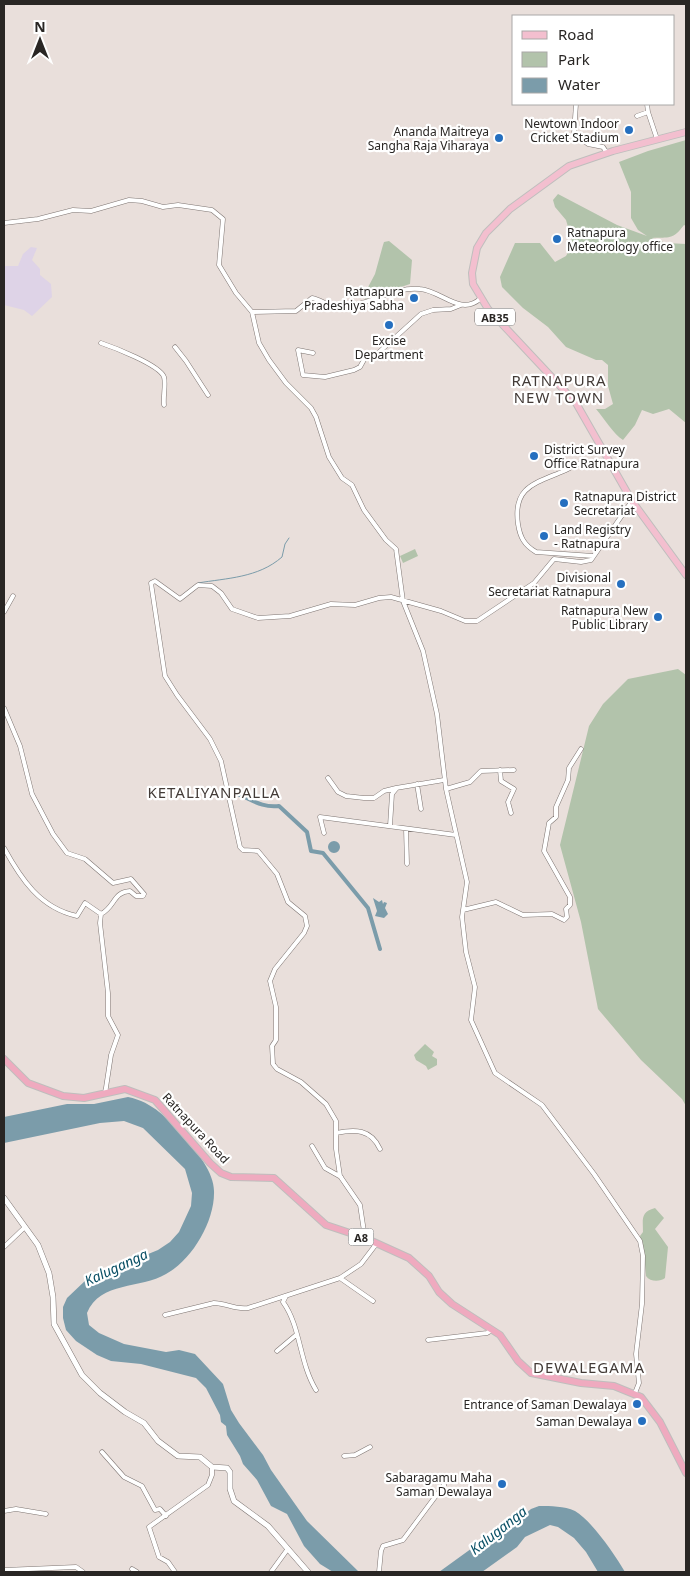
<svg xmlns="http://www.w3.org/2000/svg" width="690" height="1576" font-family="'Noto Sans',sans-serif">
<rect width="100%" height="100%" fill="#e9dfdb"/>
<path fill="#ded3e7" d="M31,247l6,1 -5,12 8,9v6l11,9 1,13 -20,19 -8,-6 -20,-5v-39h14l5,-12z"/>
<path fill="#b2c3ab" d="M686,140v86l-2,-1c-11,15 -15,12 -32,13l14,5 20,1v179l-17,-14 -16,5 -11,-4 -7,15 -12,15c-9,-5 -19,-22 -27,-31h9l8,-5 -5,-18v-21l-6,-5h-6l-30,-13 -18,-20 -25,-19 -21,-21 -2,-10 15,-34h25l15,19 11,-6 7,-12 -7,-24 -11,-13 -2,-7 5,-6 59,31 30,11 -9,-6 -7,-12v-26l-12,-30 29,-11z
M389,241l23,19 -2,24 -45,15v-6l10,-19 8,-29 1,-3z
M415,549l3,7 -15,7 -3,-7z
M678,669l8,6v431l-4,-7 -41,-39 -43,-51 -17,-87 -21,-77 29,-119 14,-22 25,-25z
M425,1044l9,8 -2,4 5,3v6l-9,5 -2,-4 -10,-6 -2,-5z
M655,1208l9,10 -9,11 13,18 -3,31c-5,4 -15,4 -19,-2l-2,-23 -4,-17 3,-4c0,-12 -3,-20 12,-24z"/>
<path fill="#7b9caa" d="M328 847a6 6 0 1 1 12 0a6 6 0 1 1-12 0Z
M373,898l6,4 3,-2 1,4 1,-2 3,1 -2,5 3,6 -4,4 -9,-2 2,-5z
M128,1097c25,5 40,22 57,41 12,13 29,35 29,53 1,30 -22,69 -48,83 -25,15 -66,7 -79,39l2,12 10,8 25,11 42,8 13,-2 16,4 28,30 8,26 8,13 24,32 8,15 36,51 52,51h-26l-13,-8 -16,-18 -17,-32 -16,-8 -14,-26 -14,-16 -3,-8 -13,-21 -1,-9 -5,-4 -1,-7 -14,-27 -10,-10 -55,-14 -30,-3 -14,-6 -21,-14 -10,-11 -3,-12v-11l4,-9 20,-19 71,-29 12,-8 9,-10 12,-26 1,-13 -7,-24 -42,-41 -19,-7 -24,2 -96,20v-26l63,-13h27z
M539,1506c12,0 25,0 36,5 17,10 40,44 50,61h-27l-12,-20 -12,-14 -16,-11 -8,-2 -25,12 -8,10 -35,25h-43l47,-34 25,-12 20,-17z"/>
<g fill="none" stroke-linecap="round" stroke-linejoin="round">
<path stroke="#7b9caa" stroke-width="1" d="M198,583c29,-5 60,-5 84,-26l3,-13 4,-6"/>
<path stroke="#7b9caa" stroke-width="4" d="M230,794l2,-2c19,6 27,16 47,14l28,26 4,19 12,2 45,55 12,41"/>
<defs>
<path id="minor" d="M576,104l-2,29 14,11 15,3 4,6
M647,104l1,8
M637,116l11,-4 9,27
M4,223l34,-4 35,-9 18,1 38,-11 13,1 21,6 15,-2 34,5 11,9 -4,46 17,28 16,19 44,-1 16,-13c10,2 19,10 30,9 26,-1 52,-21 78,-18 22,2 40,27 60,10
M252,312l7,31 10,17 17,23 25,25 5,9 13,40 13,21 10,7 12,25 22,30 10,9 7,52 20,50 14,63 9,75 21,93 -5,35 4,35 9,35 -4,33 24,53 47,32 52,69 46,67 3,15 -1,48 -6,50 3,29 -4,10
M101,343c12,4 59,22 63,34 2,7 -1,19 0,28
M175,347l11,14 22,34
M313,353l-15,-3 5,25 22,2 29,-7 6,-3 5,-9 12,-4 44,-40 12,-4 18,-1 10,-4
M593,556l-57,-4c-12,-7 -16,-15 -18,-28 -5,-35 14,-40 41,-51 8,-3 17,-9 25,-11 7,-1 15,1 23,-1
M4,612l9,-16
M4,708l16,38 12,48 21,40 14,19 18,6 28,24 18,-4 13,15 -1,2h-7l-6,-5c-17,1 -15,16 -29,23l-16,-11 -8,13c-37,-8 -56,-37 -73,-68
M500,770l1,11 13,8 -6,13 3,11
M328,778l10,14 8,4 18,2h10l10,-7 12,-3 48,-8
M417,784l4,25
M446,789l24,-7 11,-11 33,-1
M390,826l2,-32 4,-5
M406,829l1,35
M324,833l-4,-16 136,18
M463,910l33,-8 27,13 29,-1 12,6 3,-3 -1,-8 4,-4v-8l-26,-46 5,-28 7,-6v-10l12,-27 1,-12 12,-19
M101,914l-1,9 8,70v23l10,19 -7,20 -6,39
M336,1133c19,-4 35,-4 44,16
M312,1146l13,22 16,9
M365,1238l-5,-33 -20,-29 -4,-27v-28l-10,-17 -25,-22 -24,-13 -4,-5 -1,-18 4,-6v-33l-6,-26 5,-12 29,-36 3,-7 -2,-10 -17,-14 -11,-28 -19,-23 -15,-1 -3,-3 -19,-86 -11,-22 -33,-44 -12,-19 -14,-93 4,-2 25,18 18,-14 14,1 9,7 11,16 26,9 32,-2 41,-12 24,1 24,-7 12,-1 50,14 24,10h12l57,-38 20,-24 27,3 10,-2 41,-59
M4,1247l20,-19
M340,1278l33,23
M286,1296l-3,6c18,25 16,60 33,88
M165,1315l49,-12c12,0 21,7 34,5l92,-30 21,-14 16,-21
M428,1340l59,-7 5,-3
M277,1351l19,-16
M102,1452l22,25 18,9 13,24 5,-1 6,7
M344,1456l11,-1 15,-8
M4,1511l12,-2 30,5
M132,1569l5,3
M4,1570l72,-3 7,5
M175,1572l-7,-10 -9,-5 -10,-30 59,-42 4,-10v-8
M271,1572l16,-22
M379,1572l2,-21 2,-5 20,-6 41,-55"/>
<path id="tertiary" d="M4,1198l34,47 11,28 4,24 1,27 28,51 18,18 25,19 19,11 14,18 20,15 22,1 12,10 15,1 3,4v17l4,12 34,25 40,46"/>
<path id="primary" d="M686,132l-73,19 -44,15 -59,43 -24,24 -9,15 -5,25 1,11 15,25 88,94 56,98 54,74"/>
<path id="trunk" d="M4,1059l24,24 35,13 21,2 41,-9 30,11 55,63 11,10 10,4 43,1 52,47 39,13 44,20 20,18 10,16 13,12 48,31 18,26 13,12 50,10 33,3 27,11 19,25 26,51"/>
</defs>
<use href="#minor" stroke="#7e7572" stroke-width="5"/>
<use href="#tertiary" stroke="#7e7572" stroke-width="6"/>
<use href="#primary" stroke="#bfbebd" stroke-width="8"/>
<use href="#trunk" stroke="#bfbebd" stroke-width="8"/>
<use href="#minor" stroke="#fff" stroke-width="4"/>
<use href="#tertiary" stroke="#fff" stroke-width="5"/>
<use href="#primary" stroke="#f3bfcf" stroke-width="6"/>
<use href="#trunk" stroke="#efaabf" stroke-width="6"/>
</g>
<g fill="#256fbf" stroke="#fff" stroke-width="2">
<circle cx="629" cy="130" r="5"/>
<circle cx="499" cy="138" r="5"/>
<circle cx="557" cy="239" r="5"/>
<circle cx="414" cy="298" r="5"/>
<circle cx="389" cy="325" r="5"/>
<circle cx="534" cy="456" r="5"/>
<circle cx="564" cy="503" r="5"/>
<circle cx="544" cy="536" r="5"/>
<circle cx="621" cy="584" r="5"/>
<circle cx="658" cy="617" r="5"/>
<circle cx="637" cy="1404" r="5"/>
<circle cx="642" cy="1421" r="5"/>
<circle cx="502" cy="1484" r="5"/>
</g>
<g text-anchor="middle" dominant-baseline="central" stroke-width="4.5" stroke-linejoin="round" paint-order="stroke">
<g fill="#fff" stroke="#696766" stroke-width="1">
<rect x="475" y="308.5" width="40" height="17" rx="4"/>
<rect x="348.5" y="1228.5" width="25" height="17" rx="4"/>
</g>
<g font-size="11" font-weight="bold" fill="#292624">
<text x="495" y="317">AB35</text>
<text x="361" y="1237">A8</text>
</g>
<g font-size="12" fill="#292624" stroke="#fff" text-anchor="end">
<text x="619" y="123">Newtown Indoor<tspan x="619" dy="14">Cricket Stadium</tspan></text>
<text x="489" y="131">Ananda Maitreya<tspan x="489" dy="14">Sangha Raja Viharaya</tspan></text>
<text x="567" y="232" text-anchor="start">Ratnapura<tspan x="567" dy="14">Meteorology office</tspan></text>
<text x="404" y="291">Ratnapura<tspan x="404" dy="14">Pradeshiya Sabha</tspan></text>
<text x="389" y="340" text-anchor="middle">Excise<tspan x="389" dy="14">Department</tspan></text>
<text x="544" y="449" text-anchor="start">District Survey<tspan x="544" dy="14">Office Ratnapura</tspan></text>
<text x="574" y="496" text-anchor="start">Ratnapura District<tspan x="574" dy="14">Secretariat</tspan></text>
<text x="554" y="529" text-anchor="start">Land Registry<tspan x="554" dy="14">- Ratnapura</tspan></text>
<text x="611" y="577">Divisional<tspan x="611" dy="14">Secretariat Ratnapura</tspan></text>
<text x="648" y="610">Ratnapura New<tspan x="648" dy="14">Public Library</tspan></text>
<text x="627" y="1404">Entrance of Saman Dewalaya</text>
<text x="632" y="1421">Saman Dewalaya</text>
<text x="492" y="1477">Sabaragamu Maha<tspan x="492" dy="14">Saman Dewalaya</tspan></text>
</g>
<g font-size="12" fill="#292624" stroke="#fff">
<text transform="translate(196 1128) rotate(47)">Ratnapura Road</text>
</g>
<g font-size="14" font-style="italic" fill="#094f65" stroke="#fff">
<text transform="translate(116 1267) rotate(-25)">Kaluganga</text>
<text transform="translate(498 1530) rotate(-38)">Kaluganga</text>
</g>
<g font-size="15" letter-spacing="1" fill="#433b37" stroke="#fff">
<text x="559" y="380">RATNAPURA<tspan x="559" dy="17">NEW TOWN</tspan></text>
<text x="214" y="792">KETALIYANPALLA</text>
<text x="589" y="1367">DEWALEGAMA</text>
</g>
</g>
<rect width="690" height="1576" fill="none" stroke="#292624" stroke-width="10"/>
<rect x="512" y="15" width="162" height="90" fill="#ffffff" stroke="#a9a8a7"/>
<rect x="522" y="31" width="25" height="8" fill="#f3bfcf" stroke="#a9a8a7"/>
<text x="558" y="40" font-size="15" fill="#292624">Road</text>
<rect x="522" y="52" width="25" height="15" fill="#b2c3ab" stroke="#a9a8a7"/>
<text x="558" y="65" font-size="15" fill="#292624">Park</text>
<rect x="522" y="78" width="25" height="15" fill="#7b9caa" stroke="#a9a8a7"/>
<text x="558" y="90" font-size="15" fill="#292624">Water</text>
<g transform="translate(40 40)" stroke="#ffffff" stroke-width="4" paint-order="stroke">
<path d="M0-4L9 19L0 12L-9 19Z" fill="#292624"/>
<text y="-8" font-size="14" font-weight="bold" text-anchor="middle" fill="#292624">N</text>
</g>
</svg>
